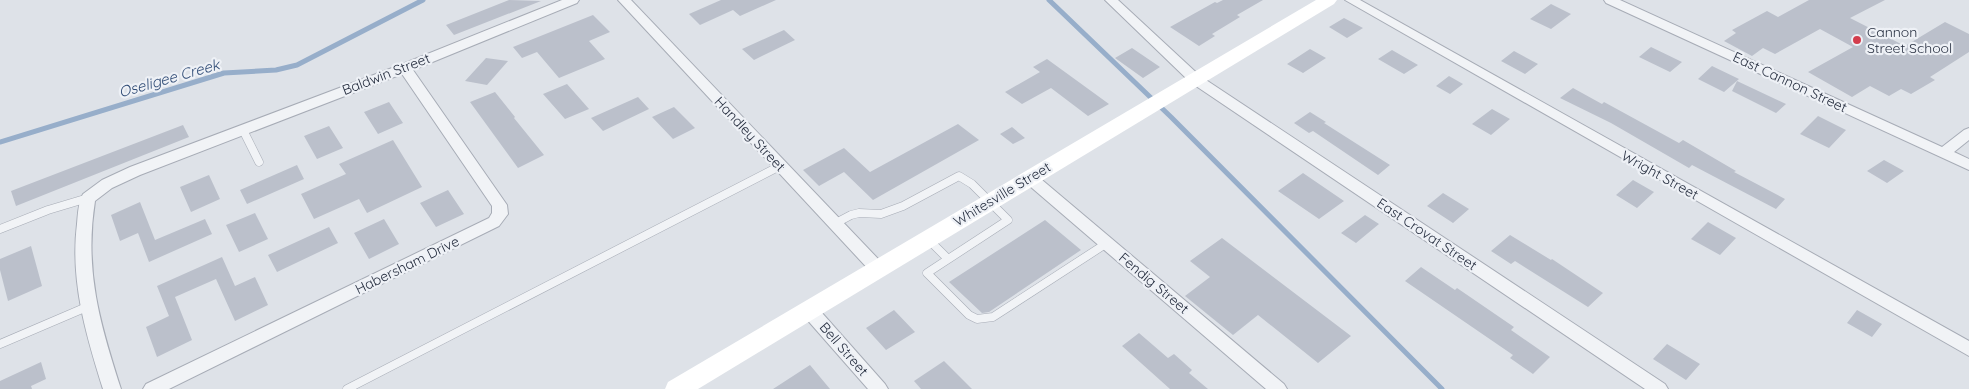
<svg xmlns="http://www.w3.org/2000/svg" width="1969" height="389" font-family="Quicksand,sans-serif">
<rect width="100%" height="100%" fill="#dee2e8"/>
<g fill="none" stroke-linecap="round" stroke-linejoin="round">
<path stroke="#97aeca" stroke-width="5" d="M1049,0l122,117 271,272
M0,142l224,-69 52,-3 21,-5 126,-65"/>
</g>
<path fill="#bbc0cb" d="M509,0l32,1 -87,34 -8,-10z
M721,0h55l-36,16 -7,-6 -33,15 -11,-11z
M1223,0h40l-26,15 3,2 -28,17 3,2 -16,10 -29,-19 45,-25 2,1z
M1809,0h76l-35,18 55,28 40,-24 24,12v18l-39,25 5,3 -24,14 -10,-5 -12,7 -19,-10 -18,11 -44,-25 45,-25 -33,-18 -45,25 -12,-6 -11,8 -28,-15 12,-8 -4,-3 35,-19 11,6z
M1551,4l20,10 -20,15 -21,-10z
M593,15l17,17 -21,9 16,18 -46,19 -22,-26 -15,6 -9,-11z
M1344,18l19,10 -16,10 -18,-11z
M784,30l11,10 -41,20 -12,-11z
M1651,47l31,15 -12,10 -31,-15z
M1132,48l28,19 -17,11 -28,-20z
M1310,49l16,9 -23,15 -16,-9z
M1392,50l26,15 -14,9 -26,-15z
M1514,51l24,13 -13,10 -24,-13z
M486,58l22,3 -21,24 -22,-4z
M1047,59l62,45 -21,12 -37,-28 -29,16 -17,-12 35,-20 -7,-5z
M1712,66l27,13 -15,13 -26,-13z
M1449,76l14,8 -13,10 -14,-8z
M1737,81l49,23 -10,9 -44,-22z
M567,84l22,25 -24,10 -22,-25z
M1573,88l29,16 2,-2 75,41 4,-3 53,31 -2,1 51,27 -9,10 -84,-44 -3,3 -78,-45 -51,-25z
M495,92l20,25 -1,1 30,37 -26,13 -48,-66z
M638,97l11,12 -46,22 -12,-13z
M389,102l14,21 -25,11 -14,-22z
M674,107l21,21 -22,11 -21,-22z
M1492,109l18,10 -19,16 -19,-11z
M1310,112l16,10 -2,1 66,42 -12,10 -65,-44 -4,2 -15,-10z
M1818,116l28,14 -17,18 -29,-14z
M958,124l21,16 -106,60 -29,-28 -25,14 -16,-16 41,-22 26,24z
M183,125l6,12 -173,69 -5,-15z
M329,126l14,22 -26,11 -13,-23z
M1012,127l13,11 -12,6 -13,-10z
M393,140l29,47 -55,26 -8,-14 -45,20 -13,-25 45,-20 -7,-10z
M1884,160l20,11 -17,12 -20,-12z
M297,165l7,14 -57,25 -7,-14z
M1303,173l41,28 -25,18 -41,-28z
M209,175l11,24 -29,13 -11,-25z
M1633,180l21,12 -17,16 -21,-13z
M448,190l16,24 -28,13 -16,-24z
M1443,193l26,16 -16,14 -26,-17z
M140,202l15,38 50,-21 7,15 -63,28 -11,-29 -18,8 -9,-26z
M255,213l13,26 -29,13 -13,-27z
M1365,215l14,9 -23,19 -15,-10z
M384,219l15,25 -30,15 -15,-26z
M1045,220l36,30 -92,62 -7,1 -33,-31z
M1708,222l28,16 -16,17 -29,-16z
M329,227l9,16 -61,29 -9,-17z
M1510,235l41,25 1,-1 51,34 -15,14 -73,-46 -4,3 -20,-13z
M1222,238l129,98 -33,27 -60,-48 -25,20 -48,-39 25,-19 -20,-16z
M31,246l11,40 -34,15 -8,-31v-11z
M222,257l13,29 20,-9 13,28 -33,16 -19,-42 -41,18 17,43 -35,17 -11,-30 23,-11 -12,-30z
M1421,267l34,23 2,-2 57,39 -3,3 39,27 -17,17 -23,-16 3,-3 -108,-74z
M894,310l21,22 -29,18 -20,-22z
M1857,310l25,14 -10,13 -25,-14z
M1139,333l29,25 6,-4 18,16 -3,3 19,16h-38l-48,-43z
M1667,344l33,20 -14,16 -33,-21z
M944,361l28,28h-51l-7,-8z
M41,362l5,17 -15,7 1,3h-32v-8z
M810,365l20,24h-57z"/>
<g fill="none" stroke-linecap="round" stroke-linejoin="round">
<defs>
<path id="lane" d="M243,130l16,32
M834,224l17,-9 8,-2 22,1 22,-8 56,-30 13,8 36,36 -81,53 42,42 8,4 16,-2 114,-74
M0,229l48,-19 40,-12
M929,240l19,19
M0,344l89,-38
M347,389l433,-223"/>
<path id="street" d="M562,0h17l-2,3 -164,67 94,135 1,9 -9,12 -330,163h-26l3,-5 343,-166 3,-5v-7l-90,-132 -262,101 -28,13 -17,13c-11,69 5,123 26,188h-18c-17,-54 -33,-108 -26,-165 1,-10 1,-21 6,-30l19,-14 28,-13 270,-102z
M618,0h13l252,264 2,4 -2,4 -6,2 -6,-2z
M1105,0h13l82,76 465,308 3,5h-23l-455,-307z
M1345,0h15l609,341v15z
M1604,0h16l322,147 22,-17 5,-2v12l-15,12 15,7v11l-363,-167z
M1030,173l5,1 249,210 3,5h-21l-241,-207 -2,-4 2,-4z
M809,303l6,2 70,79 3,5h-20l-65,-74 -2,-5 2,-5z"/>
</defs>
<use href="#lane" stroke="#a7acb6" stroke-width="9"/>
<use href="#street" stroke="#a7acb6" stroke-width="2"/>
<use href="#lane" stroke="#f1f3f6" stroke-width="8"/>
<use href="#street" fill="#f1f3f6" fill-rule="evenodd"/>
<path fill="#fff" fill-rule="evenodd" d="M1316,0h21l-3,4 -636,385h-33l3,-7z"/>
</g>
<circle fill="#d33d4d" stroke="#eef1f6" stroke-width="2" cx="1857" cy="40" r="5"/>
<g text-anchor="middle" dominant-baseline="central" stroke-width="4.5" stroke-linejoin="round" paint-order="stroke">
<g font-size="14" fill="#272f40" stroke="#eef1f6" text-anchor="start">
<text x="1867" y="32">Cannon<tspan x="1867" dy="16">Street School</tspan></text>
</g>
<g font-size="14" fill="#272f40" stroke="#eef1f6">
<text transform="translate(386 74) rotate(-21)">Baldwin Street</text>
<text transform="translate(1790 82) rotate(25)">East Cannon Street</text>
<text transform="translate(750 134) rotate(47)">Handley Street</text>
<text transform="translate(1660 175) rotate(29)">Wright Street</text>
<text transform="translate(1002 194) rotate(-31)">Whitesville Street</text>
<text transform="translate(1427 234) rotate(34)">East Crovat Street</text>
<text transform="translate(407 265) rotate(-26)">Habersham Drive</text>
<text transform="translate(1154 283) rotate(40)">Fendig Street</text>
<text transform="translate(844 349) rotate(49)">Bell Street</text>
</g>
<g font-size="15" font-style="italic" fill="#2f4b75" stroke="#eef1f6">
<text transform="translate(169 78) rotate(-16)">Oseligee Creek</text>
</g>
</g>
</svg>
